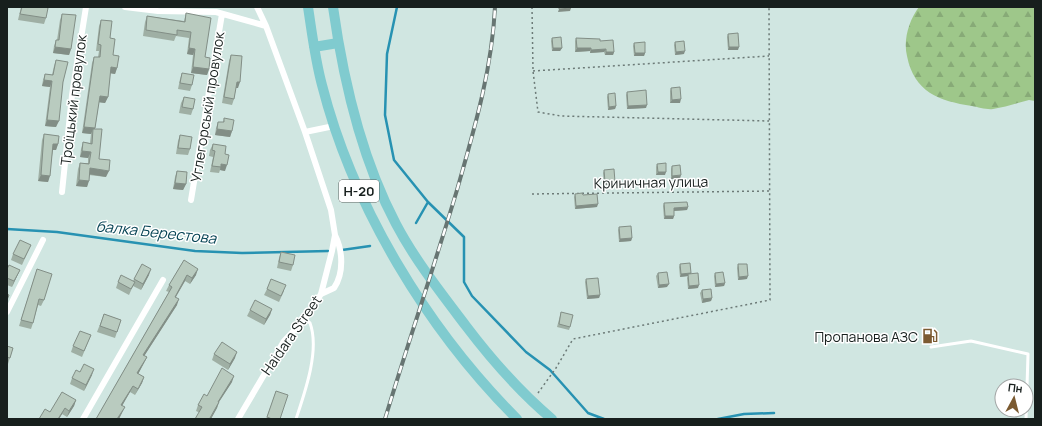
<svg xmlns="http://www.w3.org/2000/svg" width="1042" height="426" font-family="Manrope,sans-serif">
<defs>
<pattern id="forest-firs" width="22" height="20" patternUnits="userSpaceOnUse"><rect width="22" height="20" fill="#9ec78a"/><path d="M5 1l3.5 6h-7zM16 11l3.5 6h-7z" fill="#87aa77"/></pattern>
</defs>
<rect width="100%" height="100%" fill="#d0e6e1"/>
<path fill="url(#forest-firs)" d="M919,7h116v94l-6,-1c-12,3 -24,7 -36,9 -6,1 -15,-2 -21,-3 -33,-5 -58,-14 -65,-50 -4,-16 2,-36 12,-49z"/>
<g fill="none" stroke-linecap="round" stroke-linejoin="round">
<path stroke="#2792b2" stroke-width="2.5" d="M397,7l-10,47 -2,61 9,45 34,42 36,35v45l8,14 54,56 24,18 38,43 16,6
M416,223l12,-21
M7,229l50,3 138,19 47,2 86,-2
M342,250l28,-4
M718,419l26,-5 30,-1"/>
<path stroke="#6c7a77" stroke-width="1.5" stroke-dasharray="2 3" stroke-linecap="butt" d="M532,7l1,64 5,41 23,4 208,5
M533,71l236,-15
M532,194l237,-3
M538,393l18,-25 17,-29 197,-39 -1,-293"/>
<path stroke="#fff" stroke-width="3" d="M931,347l40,-6 57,13 -2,65
M296,419c9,-27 24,-69 14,-96l-5,-4"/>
<path stroke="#fff" stroke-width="6" d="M125,7l33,4 58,1 50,14 39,106 29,-6
M257,7l9,19
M62,192l10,-97 14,-88
M191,200l31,-186
M321,294l13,-6c10,-15 9,-37 1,-53
M7,312l36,-72
M83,419l80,-139
M238,419l46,-78 21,-22 16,-25 11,-43 3,-16 -4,-25 -26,-78"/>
<path stroke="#80cbcf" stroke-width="10" d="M308,7c4,26 7,52 14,78 31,122 106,245 195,334
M333,7c10,71 29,153 63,217 19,36 45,69 70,102 25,33 54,66 86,93
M314,47l24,-4"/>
<defs>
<path id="rail" d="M385,419c23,-76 49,-152 72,-229 17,-60 35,-120 38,-183"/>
</defs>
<use href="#rail" stroke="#677572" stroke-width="4"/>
<use href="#rail" stroke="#fff" stroke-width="2.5" stroke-dasharray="8" stroke-linecap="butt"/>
</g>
<path fill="#9fafa4" d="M21,7h24l1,11 -2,6 -26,-4z
M186,13l19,44 4,12 -2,6 -16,-2 2,-18 -6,-1 2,-16 -13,-2 -2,5 -31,-5 2,-14 2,-6 37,5z
M62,14l9,35 -2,6 -16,-2 1,-7 2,-6h1l3,-20z
M101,20l9,18 3,17 4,13 -2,6 -5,-1 -2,24 -3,6 -6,-1 -4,27 4,30 7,18 -17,-2 -2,12 -11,-1 2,-17 2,-6h8v-5l-8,-1 1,-8 2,-7 7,1 1,-9 -9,-1 10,-70 2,-6h4l1,-6h-3l3,-25z
M728,34l10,16h-10l-1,-13z
M552,38l10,10 -2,3h-8l-1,-10z
M576,38l24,3 14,11 -1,3h-8l-1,-3 -14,1v-2l-15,1v-11z
M675,42l9,12 -9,1 -1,-10z
M634,43l11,10 -1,3h-10l-1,-10z
M231,55l7,33h-2l-2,11 -2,6 -10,-2 7,-42z
M56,60l7,22 -7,45 -11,-1 5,-39 -8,-1 1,-6 2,-6 7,1 2,-9z
M182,73l10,12 -2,6 -12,-2 2,-10z
M671,88l9,15h-10v-12z
M627,92l19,16 -19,1 -1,-14z
M608,94l8,12 -1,3 -7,1 -1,-13z
M184,97l9,12 -2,6 -12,-2 2,-10z
M224,118l8,13 -2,6 -15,-2 1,-7 2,-6h5z
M44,134l14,10 -2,6h-3l-5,32 -10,-1 4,-41z
M180,135l10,14 -2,6 -12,-1 2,-13z
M213,144l12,10v17l-5,-1 -1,3 -9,-1 3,-15 -4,-1 1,-6z
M657,164l8,11h-9v-8z
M672,166l8,13h-9v-10z
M604,170l10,15h-10l-1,-12z
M177,171l9,13 -3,6 -10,-1 2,-12z
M575,194l8,1 14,12 -22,2 -1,-12z
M664,203l24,4 -1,3 -13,1v5l-1,3h-9l-1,-13z
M619,227l13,11 -1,3 -12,1 -1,-12z
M31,245l-9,20 -11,-5 2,-6z
M281,252l12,13 -2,6 -14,-3 2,-10z
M184,260l12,15 -6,9 -5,-3 -9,16 1,8 -33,51 3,1 -3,6 -6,11 6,3 -2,6 -7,12 -5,-3 -8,14v7l-26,6 73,-127 -3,-1 3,-6z
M680,264l11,9v1l7,14 -10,1 -1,-11 1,-2 -8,1 -1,-10z
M738,264l9,15 -9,1 -1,-12z
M7,269l13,1 -8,17 -5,-2z
M37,269l7,31 -3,6 -3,-1 -5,18 -2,6 -12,-3z
M658,273l9,14 -9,1 -2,-12z
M715,273l10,10 -1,3 -9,1 -1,-11z
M149,275l-8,15 -8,-4 -4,9 -13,-7 2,-6 15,-1 1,-2z
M586,279l14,16 -1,3 -12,1 -2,-17z
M267,289l17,2 -5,11 -15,-7z
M702,290l10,8 -1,3 -9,2 -2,-10z
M272,309l-2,6 -6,10 -17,-9 3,-6z
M561,312l9,15 -1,3 -12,-3z
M104,314l17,6 -6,18 -18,-6z
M91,335l-9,22 -11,-5 2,-6z
M7,346l6,2 -5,16h-1z
M214,354l21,4 -7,12 -16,-10z
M80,372l12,3 -8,16 -14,-7 2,-6z
M232,382l-13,20 -2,6 -6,10 -15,-7 2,-6 9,-9z
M276,391l4,28h-14l4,-11z
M76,400l-2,6 -7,11 -5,-3 -3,5h-20l11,-7z"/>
<path fill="#828e86" d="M571,8l-1,3 -12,1 1,-3z
M55,47l16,2 -2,6 -16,-2z
M729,47h10l-1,3h-10z
M189,48l6,1 -2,6 -6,-1z
M553,48h9l-2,3h-8z
M577,48h14l-1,3 -15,1z
M606,49l-2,3 -14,1 1,-3z
M685,51l-1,3 -9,1 1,-3z
M606,52h8l-1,3h-8z
M635,53h10l-1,3h-10z
M111,67l6,1 -2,6 -6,-1z
M193,67l16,2 -2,6 -16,-2z
M44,80l8,1 -2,6 -8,-1z
M237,82h3l-2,6h-4z
M100,96l8,1 -3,6 -8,-1z
M681,99l-1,4h-10l2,-3z
M647,105l-1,3 -19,1 1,-3z
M616,106l-1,3 -7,1 1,-3z
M47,120l12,1 -3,6 -11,-1z
M84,127l11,1 -2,6v-5l-2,5 -9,-1z
M217,129l15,2 -2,6 -15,-2z
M53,144h5l-2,6h-5z
M82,151l9,1 -3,6 -8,-1z
M221,164l6,1 -2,6 -5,-1z
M90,168l19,3 -3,6 -18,-3z
M658,172h8l-1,3h-9z
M41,175l9,1 -2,6 -10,-1z
M681,175l-1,4h-9l1,-3z
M79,180l10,1 -2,6 -11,-1z
M605,182h10l-1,3h-10z
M175,183l11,1 -3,6 -10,-1z
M598,204l-1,3 -22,2 1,-3z
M688,207l-1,3 -14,1 1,-3z
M665,216h9l-1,3h-9z
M632,238l-1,3 -12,1 1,-3z
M151,269l-2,6 -8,15 2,-6z
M198,269l-2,6 -6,9 2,-6z
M20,270l-3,6 -5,11 2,-6z
M691,273l-1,3 -2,-2v2l-8,1 1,-3z
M187,275l-2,6 -13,22 3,-6z
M748,276l-1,3 -9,1 1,-3z
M725,283l-1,3 -9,1 1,-3z
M669,284l-2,3 -9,1 1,-3z
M699,285l-1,3 -10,1 1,-3z
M600,295l-1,3 -12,1 1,-3z
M712,298l-1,3 -9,2 1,-4z
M179,299l-2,6 -36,56 2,-6z
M272,309l-2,6 -6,10 2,-6z
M237,352l-2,6 -7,12 2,-6z
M147,357l-3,6 -9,17 2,-7z
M94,369l-2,6 -8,16 2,-6z
M234,376l-2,6 -17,26 3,-6z
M144,377l-2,6 -7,12z
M133,386l-3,6 -11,19 2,-6z
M76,400l-2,6 -7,11 2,-6z
M219,402l-2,6 -6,11h-1z
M125,407l-6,12h-2z
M65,408l-3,6 -3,5h-1z"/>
<path fill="#b9cbbf" stroke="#828e86" d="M22,7h23l3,1 -2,10 -26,-4z
M559,7h12v1l-12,1z
M186,13l25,5 -6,39 5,1 -1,11 -16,-2 2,-18 -6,-1 2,-16 -14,-2v5l-31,-5 1,-14 38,6z
M62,14l14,1 -5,34 -16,-2 1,-7h3z
M101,20l11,1 -2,17 5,1 -2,16 6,1 -2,12 -6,-1 -3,30 -8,-1 -5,32 -11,-1 10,-70h6l1,-12 -3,-1z
M738,33l1,14h-10l-1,-13z
M561,37l1,11h-9l-1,-10z
M576,38l24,1v2l13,-1 1,12h-8v-3l-15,1v-2h-14z
M684,41l1,10 -9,1 -1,-10z
M645,42v11h-10l-1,-10z
M231,55l11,1 -2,26h-3l-3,17 -10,-2z
M56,60l12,2 -5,20 -4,39 -12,-1 5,-39 -8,-1 1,-6 8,1z
M182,73l12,2 -2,10 -12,-2z
M680,87l1,12 -9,1 -1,-12z
M646,90l1,15 -19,1 -1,-14z
M615,93l1,13 -7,1 -1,-13z
M184,97l11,2 -2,10 -11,-2z
M224,118l10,2 -2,11 -15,-2 1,-7h6z
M93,129h9l-3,30 11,1 -1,11 -19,-3 -1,13 -10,-1 1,-17 9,1 2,-12 -9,-1 1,-9 9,2z
M44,134l15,2 -1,8h-5l-3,32 -9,-1z
M180,135l12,2 -2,12 -12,-1z
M213,144l13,2 -1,8 4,1 -2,10 -6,-1v3l-9,-1 3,-15 -3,-1z
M666,163v9h-8l-1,-8z
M680,165l1,10 -9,1v-10z
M614,169l1,13h-10l-1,-12z
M177,171l10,1 -1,12 -11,-1z
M582,193l1,2 14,-1 1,10 -22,2 -1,-12z
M687,202l1,5 -14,1v8h-9l-1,-13z
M631,226l1,12 -12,1 -1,-12z
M20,240l11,5 -7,14 -11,-5z
M281,252l14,3 -2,10 -14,-3z
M184,260l14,9 -6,9 -5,-3 -12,22 4,2 -36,56 4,2 -10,16 7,4 -6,12 -5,-3 -12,19 4,2 -8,12h-21l76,-132 -3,-2z
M690,263l1,10 -10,1 -1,-10z
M142,264l9,5 -8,15 -9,-5z
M738,264h9l1,12 -9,1z
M9,265l11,5 -6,11 -7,-3v-9z
M37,269l15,5 -8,26 -5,-1 -6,24 -12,-3z
M667,272l2,12 -10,1 -1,-12z
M723,272l2,11 -9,1 -1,-11z
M698,273l1,12 -10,1 -1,-12z
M121,275l14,7 -4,7 -13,-7z
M598,278l2,17 -12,1 -2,-17z
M271,279l15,6 -5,11 -14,-7z
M711,289l1,9 -9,1 -1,-9z
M7,294l2,1 -2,5z
M255,300l17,9 -6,10 -16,-9z
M561,312l12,3 -3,12 -11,-3z
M104,314l17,6 -4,12 -17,-6z
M80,331l11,4 -7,16 -11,-5z
M222,342l15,10 -7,12 -16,-10z
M7,346l6,2 -3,10 -3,-1z
M84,364l10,5 -8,16 -14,-7 4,-8 4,2z
M222,368l12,8 -16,26h1l-9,16 2,1h-17l7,-12 -4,-2 6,-11 3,2z
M276,391l12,4 -8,24h-8l-5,-2z
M62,392l14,8 -7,11 -4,-3 -7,11h-19l6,-10 5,3z"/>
<defs>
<symbol id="fuel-bare" viewBox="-9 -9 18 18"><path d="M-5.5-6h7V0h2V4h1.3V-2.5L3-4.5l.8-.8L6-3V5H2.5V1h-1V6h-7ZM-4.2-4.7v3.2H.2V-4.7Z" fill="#7b5a31" stroke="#fff" stroke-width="2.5" paint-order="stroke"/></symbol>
</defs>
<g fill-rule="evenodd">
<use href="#fuel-bare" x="919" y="325" width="22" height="22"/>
</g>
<g text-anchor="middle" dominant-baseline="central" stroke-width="3" stroke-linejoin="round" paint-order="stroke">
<rect fill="#fff" stroke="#5d6261" stroke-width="1" x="339" y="180" width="40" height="22" rx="3"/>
<g font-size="13" font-weight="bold" fill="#171f1d">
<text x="359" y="191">Н-20</text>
</g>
<g font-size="14" fill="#171f1d" stroke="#fff">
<text transform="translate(73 100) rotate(-83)">Троїцький провулок</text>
<text transform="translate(207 107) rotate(-81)">Углегорськiй провулок</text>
<text transform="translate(651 182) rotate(-1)">Криничная улица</text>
<text transform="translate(291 335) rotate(-55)">Haidara Street</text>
</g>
<g font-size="14" fill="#171f1d" stroke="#fff" text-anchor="end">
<text x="918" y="336">Пропанова АЗС</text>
</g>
<g font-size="15" font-style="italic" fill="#074455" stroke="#fff">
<text transform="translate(156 232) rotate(6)">балка Берестова</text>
</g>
</g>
<rect width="1042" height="426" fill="none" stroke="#171f1d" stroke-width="16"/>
<g transform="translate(1014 398) rotate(7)"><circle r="19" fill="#ffffff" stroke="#a2a5a5"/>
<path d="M0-3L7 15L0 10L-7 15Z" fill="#7b5a31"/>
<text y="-6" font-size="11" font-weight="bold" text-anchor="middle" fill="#171f1d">Пн</text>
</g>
</svg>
